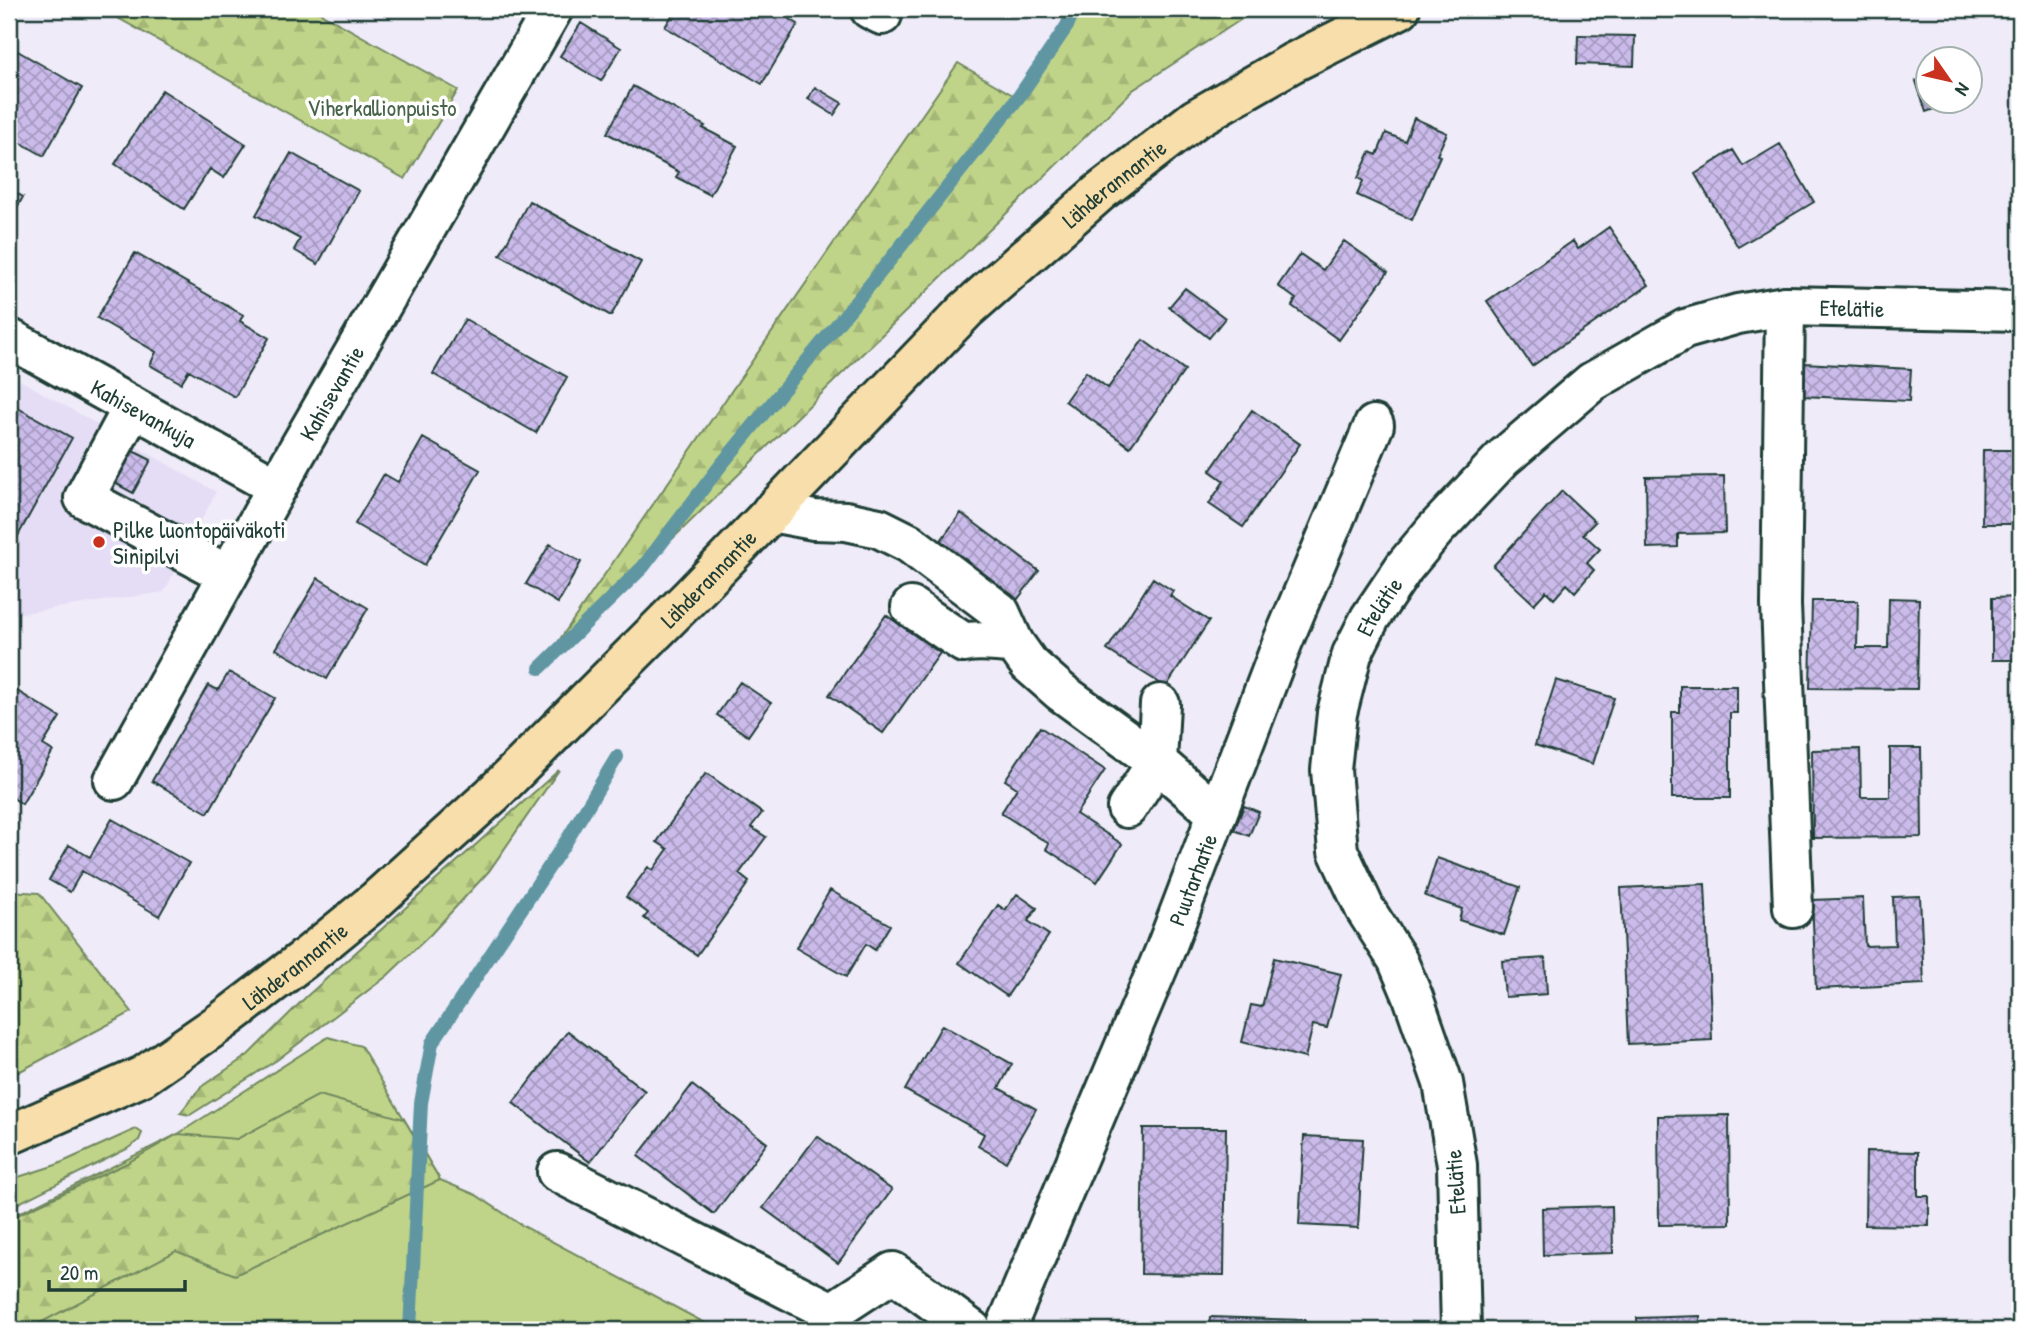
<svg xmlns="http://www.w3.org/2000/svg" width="2029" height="1339" font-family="'Patrick Hand',sans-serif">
<defs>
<pattern id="forest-firs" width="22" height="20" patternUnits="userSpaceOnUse" patternTransform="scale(1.75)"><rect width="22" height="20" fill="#c0d489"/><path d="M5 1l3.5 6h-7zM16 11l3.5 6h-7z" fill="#a5b777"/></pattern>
<pattern id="building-cross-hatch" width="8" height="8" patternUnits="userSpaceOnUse" patternTransform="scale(1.75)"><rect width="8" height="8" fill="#cbbbeb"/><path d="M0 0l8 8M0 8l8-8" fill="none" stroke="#a499bf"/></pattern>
</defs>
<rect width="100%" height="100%" fill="#efebf9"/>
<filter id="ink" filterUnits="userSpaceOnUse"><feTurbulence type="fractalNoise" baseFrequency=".0143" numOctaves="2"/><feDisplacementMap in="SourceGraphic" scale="14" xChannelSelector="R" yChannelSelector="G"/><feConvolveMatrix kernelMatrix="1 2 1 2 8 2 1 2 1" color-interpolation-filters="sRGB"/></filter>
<g filter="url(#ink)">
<path fill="#e4ddf5" d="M9,374l207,118 -52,100 -155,23z"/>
<path fill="#c0d489" stroke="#70885e" stroke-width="2" d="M328,1037l33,9 79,134 36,15 47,31 195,104h-709v-112l169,-84z
M136,1129l6,4 -3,7 -12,9 -118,59v-28l47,-15z"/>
<path fill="url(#forest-firs)" stroke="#70885e" stroke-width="2" d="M102,9h211l145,81 -53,89z
M1070,9h187l-124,81 -593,578 418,-605 60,35z
M559,770l-70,101 -59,64 -43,41 -110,84 -87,55 -10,-2 21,-26 47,-32 58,-58z
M9,891l30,2 93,119 -123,65z
M319,1095l85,24 36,61 -205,95 -59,-24 -149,79h-18v-111l118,-56 51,-29 59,5z"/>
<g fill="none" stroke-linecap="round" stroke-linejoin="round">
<path stroke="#5f96a2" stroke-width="14" d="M540,668l103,-101 78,-102 153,-185 144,-182 49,-72 7,-17
M410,1330l11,-227 11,-60 135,-203 50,-83"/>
</g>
<path fill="url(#building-cross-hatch)" stroke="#1f3d34" stroke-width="2" d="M676,9h97l25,15 -36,60 -97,-57z
M581,23l40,25 -20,33 -41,-25z
M1578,35l57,1 -1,30 -57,-2z
M9,46l73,42 -38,68 -35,-20z
M1927,77v25h17l1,3 -19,7 -10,-31z
M633,86l72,40 -2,2 34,18 -27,49 -34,-18 3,-5 -72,-39z
M815,87l27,16 -8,12 -26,-16z
M162,90l84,54 -22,34 -14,-9 -26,40 -69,-45z
M1414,118l33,15 -10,22 3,1 -28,64 -55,-25 6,-14 -5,-3 12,-26 7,3 9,-22 19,8z
M1780,144l34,58 -76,45 -43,-73 38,-24 10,16z
M291,153l68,38 -41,73 -24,-14 6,-11 -44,-24z
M9,189l14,8 -14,26z
M529,201l112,61 -30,54 -111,-61z
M1609,227l40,58 -117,81 -45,-65 86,-60 5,8z
M1344,241l44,31 -49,68 -47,-34 4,-7 -18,-13 22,-32 23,16z
M135,253l108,62 -3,6 29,17 -34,59 -46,-27 -8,13 -31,-18 6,-13 -59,-34z
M1185,288l40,30 -16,20 -40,-31z
M465,319l102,58 -31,56 -103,-59z
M1143,340l42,30 -55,77 -65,-46 21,-29 22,16z
M1804,363l107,6 -2,32 -107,-5z
M9,403l63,35 -63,114z
M1252,410l48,34 -57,83 -34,-23 15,-23 -14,-10z
M423,438l57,32 -55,95 -70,-41 29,-50 14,8z
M131,450l20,10 -18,33 -20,-11z
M1983,450h37v74h-38z
M1724,476l1,57 -47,1v13l-31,1 -1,-71z
M1562,491l33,31 -12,12 17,15 -13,14 7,7 -19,22 -8,-8 -13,15 -8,-8 -12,13 -41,-38z
M961,513l78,58 -22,29 -78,-57z
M550,544l31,18 -23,41 -32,-19z
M318,578l50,30 -41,71 -51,-30z
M1153,578l20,13 -3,5 39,25 -43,66 -59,-37z
M2020,597v63h-28v-62z
M1889,598l30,1 -2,90 -107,-1 2,-87h46l-1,47h31z
M886,615l54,38 -57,80 -54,-38z
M229,672l46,26 -67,115 -56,-32 56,-96 10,5z
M1556,680l58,18 -21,66 -58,-19z
M740,682l31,21 -23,33 -31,-21z
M9,686l51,31 -17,28 10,6 -31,53 -9,-6 -4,8z
M1680,686h57v27h-7v85h-58v-86h8z
M1040,727l65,43 -29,44 46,30 -25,38 -51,-33 3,-5 -48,-31 16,-25 -12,-8z
M1890,748h31l1,89 -109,1 -1,-88 48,-1 1,48h29z
M706,773l56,40 -11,14 15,10 -27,37 10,8 -52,73 -53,-37 4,-5 -22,-16 22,-30 5,3 15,-21 -11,-7z
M1244,806l15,6 -10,24 -15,-6z
M112,819l77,44 -30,53 -77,-45 -12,21 -21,-12 20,-35 21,12z
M1437,858l83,29 -16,48 -45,-15 3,-11 -37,-13z
M1705,884l7,156 -84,4 -7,-156z
M830,890l60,35 -15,25 -9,-6 -20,33 -50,-29z
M1017,894l20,14 -9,13 21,14 -42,61 -48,-33 39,-58 7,5z
M1920,896l4,88 -108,5 -4,-89 51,-2 2,48 30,-1 -2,-48z
M1274,958l67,16 -14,54 -14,-3 -8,33 -63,-16 9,-37 11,2z
M1545,958l2,36 -42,3 -3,-36z
M942,1025l70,39 -13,24 37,21 -30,53 -28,-16 6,-12 -79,-44z
M568,1031l77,60 -55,71 -77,-59z
M692,1085l75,58 -53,71 -76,-58z
M1729,1115l1,109 -71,1 -1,-109z
M1143,1128h83l-2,147 -83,-1z
M817,1136l75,54 -54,73 -75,-55z
M1304,1136l59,3 -5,89 -59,-3z
M1866,1151l52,1v44h11v30l-64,-1z
M1612,1206l1,47 -70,2 -1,-47z
M1700,1316v14h-62l-1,-12z
M1210,1317l95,3 -1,10h-95z"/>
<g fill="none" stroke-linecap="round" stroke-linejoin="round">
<defs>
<g id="minor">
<path d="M870,9l12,6"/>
<path d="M1785,306l-4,299 12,303"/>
<path id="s1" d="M9,338l268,149"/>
<path d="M133,407l-49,91 144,77"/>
<path d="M771,512l43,8 32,1 33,7 30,15 91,69 14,31 15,21 32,28 96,70 59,51"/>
<path d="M911,607l53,36c16,-4 33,0 50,0"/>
<path id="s2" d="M114,780l181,-325 258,-446"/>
<path d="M1127,808l30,-46 3,-58"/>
<path d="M557,1172l275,140 61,-40 79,58"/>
<path id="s3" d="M1005,1330l159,-377 119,-312 91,-216"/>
<path id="s4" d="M1461,1330l-4,-165 -14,-82 -30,-86 -16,-38 -32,-50 -27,-58 -7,-81 6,-57 15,-59 18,-36 35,-52 30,-36 68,-72 89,-76 93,-53 53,-15 47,-8 235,5"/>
</g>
<g id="major">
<path id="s5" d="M9,1135l134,-59 81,-56 80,-61 71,-58 117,-106 200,-200 274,-285 134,-118 95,-73 97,-56 108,-54"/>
</g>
</defs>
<use href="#minor" stroke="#1f3d34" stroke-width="44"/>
<use href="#major" stroke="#1f3d34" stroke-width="44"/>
<use href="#minor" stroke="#fff" stroke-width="38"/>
<use href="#major" stroke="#f8deab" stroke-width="38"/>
</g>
</g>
<circle fill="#c8321e" stroke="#fff" stroke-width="2.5" cx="99" cy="542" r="7"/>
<g text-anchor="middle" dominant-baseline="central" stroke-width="7" stroke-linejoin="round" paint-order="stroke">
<g font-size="23" fill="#476349" stroke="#fff">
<text x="382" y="107">Viherkallionpuisto</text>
</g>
<g font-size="23" fill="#1f3d34" stroke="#fff">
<text stroke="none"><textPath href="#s5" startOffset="1468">Lähderannantie</textPath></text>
<text stroke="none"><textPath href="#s4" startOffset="1346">Etelätie</textPath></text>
<text stroke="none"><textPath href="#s2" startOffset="444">Kahisevantie</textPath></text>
<text stroke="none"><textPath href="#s1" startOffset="154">Kahisevankuja</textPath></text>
<text stroke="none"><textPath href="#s5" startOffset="901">Lähderannantie</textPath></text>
<text stroke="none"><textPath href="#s4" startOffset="758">Etelätie</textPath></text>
<text stroke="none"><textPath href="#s3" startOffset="488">Puutarhatie</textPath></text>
<text stroke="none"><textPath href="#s5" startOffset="334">Lähderannantie</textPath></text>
<text transform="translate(1455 1182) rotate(-94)">Etelätie</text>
</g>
<g font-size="23" fill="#1f3d34" stroke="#fff" text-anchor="start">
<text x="113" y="529">Pilke luontopäiväkoti<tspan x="113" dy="26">Sinipilvi</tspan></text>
</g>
</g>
<rect width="2029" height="1339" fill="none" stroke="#fff" stroke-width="35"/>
<rect x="18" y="18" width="1994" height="1304" fill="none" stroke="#1f3d34" stroke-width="2.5" filter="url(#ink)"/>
<g transform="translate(1949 80) rotate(124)"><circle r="33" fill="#ffffff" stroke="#a5b1ae" stroke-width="2"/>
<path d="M0-5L12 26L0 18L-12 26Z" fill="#c8321e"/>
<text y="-10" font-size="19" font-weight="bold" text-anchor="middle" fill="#1f3d34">N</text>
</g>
<path d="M49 1280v10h136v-10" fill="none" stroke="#1f3d34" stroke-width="3.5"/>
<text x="60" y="1280" font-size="21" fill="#1f3d34" stroke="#ffffff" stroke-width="5" paint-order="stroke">20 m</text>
</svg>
